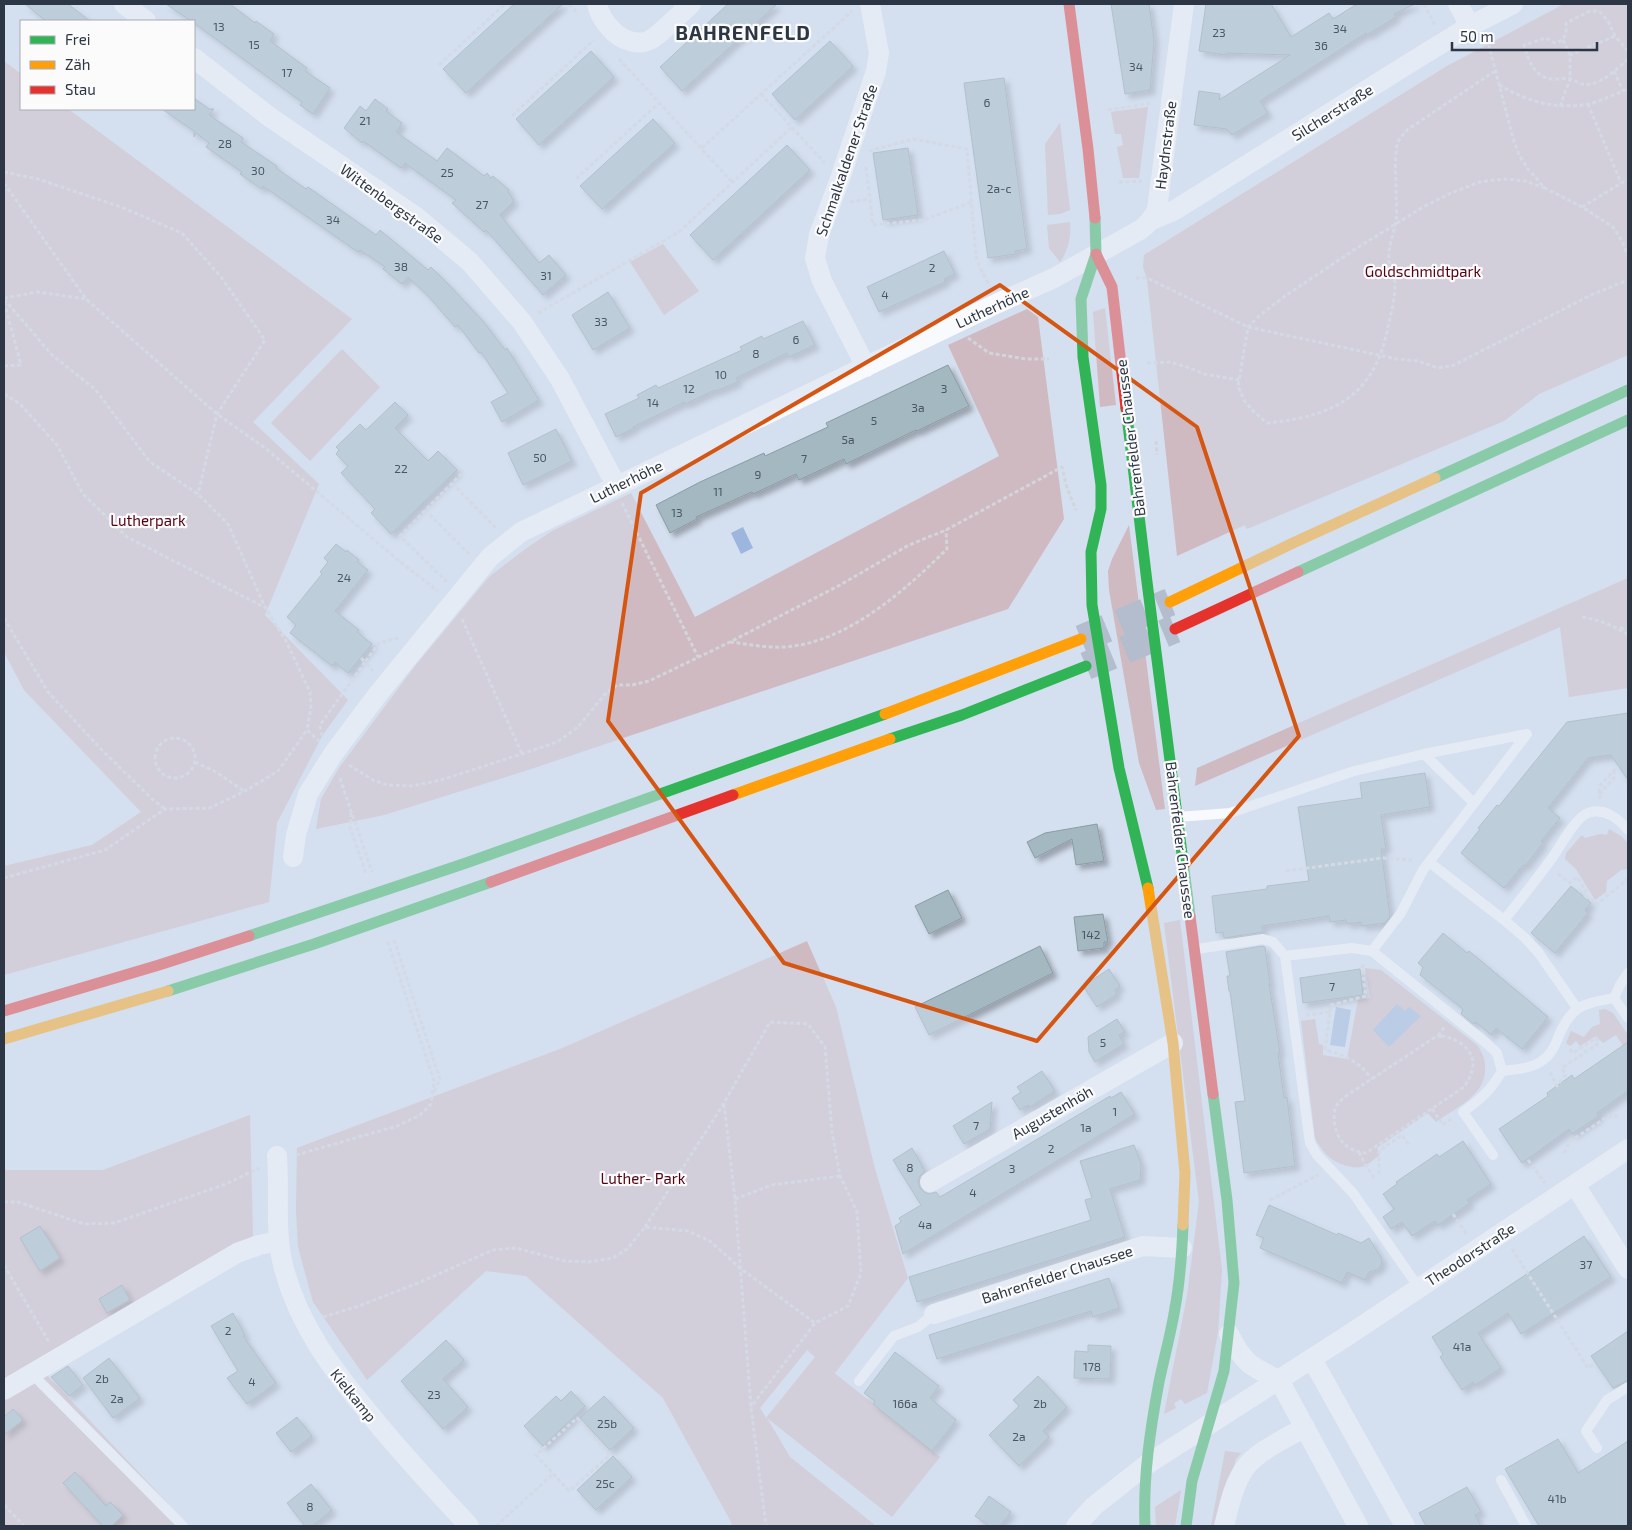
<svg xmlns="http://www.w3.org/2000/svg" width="1632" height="1530" font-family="'Exo 2',sans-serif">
<defs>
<filter id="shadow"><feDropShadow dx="4.5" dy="4.5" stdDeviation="2.5" flood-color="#0004"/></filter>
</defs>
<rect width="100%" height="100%" fill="#d4dfef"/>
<path fill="#d0bac1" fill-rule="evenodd" d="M1564,4h64v351l-89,39 -35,27 -257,108 -2,-4 -68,31 -30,-277 -4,-12 1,-12 303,-189z
M4,61l17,13v35h47l284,210 -99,103 66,62 -54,131 83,85 -26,36 -45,87 -8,79 -265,73v-109l88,-21 49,-33 -117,-122 -20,-38z
M1148,107l-9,71h-16l-6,-31 6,-2 -2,-11h-6l-4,-22z
M1060,123l10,87 -10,4 -12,1 -3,-71z
M1070,222c1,15 -1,27 -10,40l-11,-14 -2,-23z
M663,244l36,47 -35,24 -34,-53z
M1105,308l11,97 -16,2 -7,-95z
M1027,309l11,8 26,202 -56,90 -480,161 -144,45 -68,14 5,-30 18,-31 76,-102 74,-89 35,-27 28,-19 79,-38 64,124 304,-161 -51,-111z
M342,349l38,38 -70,74 -39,-38z
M1129,525l36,284 -9,1 -17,-47 -30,-173 -1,-19 4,-12z
M1628,578v110l-59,9 -9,-70 -365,159 2,-18z
M1609,829l12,7 7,7v26l-7,1 -14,11 -1,11 -11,8 -19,-31 -11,-10 1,-6 16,-18 3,3 16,-4 6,1z
M1180,920l42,350 -4,62 -11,61 -22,11 -4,-5 -7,4 2,5 -12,6 23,-118 12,-94 -35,-279z
M807,941l29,66 39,162 33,109 -73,95 -7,-5 112,89 -48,60 -125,-99 23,39 86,69h-144l-2,-6 -67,-122 -137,-122 -40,-5 -119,109 -54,-78 -15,-55 -2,-37 1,-62 263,-99zM807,1350l8,7 -49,61 -6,-10z
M1365,968l16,2 96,75c5,7 8,13 8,22 2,28 -30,41 -49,55l-8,-9 -51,35 3,7c-5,3 -11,9 -16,11 -4,2 -9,1 -12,1 -18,-3 -29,-13 -37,-29l-14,-117 14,-2 4,25 4,1v10l24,4 11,-59 12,-2z
M1605,1009l8,4 15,22v12l-3,2 -9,-14 -13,8 -7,-7 -16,10 -4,-5 -6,5 -4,-3 5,-12 13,6 8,-10 8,-3 -1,-14z
M250,1115l3,121 -68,41 -139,97 143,152h-185v-356h99z
M1225,1451l16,2 -5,6 -18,67h-7z
M1181,1490l-6,36h-19l-1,-19z"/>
<path fill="#9db6de" d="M743,527l10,21 -12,6 -10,-21z
M1397,1004l8,7 4,-4 12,9 -32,31 -16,-17z
M1336,1007l15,3 -6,37 -15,-2z"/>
<path fill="#a3b8c0" stroke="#8b9ba3" filter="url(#shadow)" d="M25,4h43l22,17h-44z
M166,4h64l25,19 1,-2 18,13 -4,7 37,27 -2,3 25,17 -17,26 -13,-9 2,-3 -108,-79v-2h-3z
M514,4h49l-97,89 -23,-24z
M728,4h49l-95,87 -22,-24z
M1111,4h38l5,37 -4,49 -25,4z
M1206,4h65l20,33 38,-24 4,6 24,-15h58l-21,10 2,3 -29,18 -1,-2 -106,68 8,12 -36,22 -5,-6 -33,-4 5,-34 21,3 -1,6 71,-45 -64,-2v2l-27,-4z
M830,41l23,25 -58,54 -23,-26z
M591,51l23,26 -75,68 -23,-26z
M1004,78l23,171 -12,2v3l-27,4 -24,-175z
M194,98l15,11h5l-5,6 34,23 -2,4 36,24 -1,2 30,21 2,-2 68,48 4,-5 48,40 3,-3 18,18 34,36 22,29 2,-2 32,52 -37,22 -11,-20 17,-9 -27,-41 -2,1 -21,-28 -3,2 -27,-31 -20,-19 -6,7 -19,-15 2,-2 -25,-17 -2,2 -95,-66 -1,3 -22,-15 2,-2 -36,-25 3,-4 -13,-10 -2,4v-6l-32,-22h32z
M375,99l13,10 -2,2 16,12 -6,9 41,29 10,-13 37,28 3,-3 4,5 2,-2 16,14 -1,2 6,9 -14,14 39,48 10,-8 17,20 -23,20 -57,-65 -2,2 -32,-29 4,-3 -51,-37 -4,5 -38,-27 -1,2 -18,-15 16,-22 6,5z
M653,119l22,24 -73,66 -22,-23z
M787,145l23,25 -97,90 -23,-25z
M908,148l10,67 -35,5 -10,-67z
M944,251l11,23 -11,5 1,3 -66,30 -12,-25z
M608,292l22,36 -37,22 -21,-35z
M803,321l12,24 -26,12 -2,-4 -51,25 2,4 -22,9 -1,-1 -30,14 -1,-2 -51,25 1,1 -18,9 -11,-23 34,-16 -2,-3 19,-10 2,3 84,-38 -2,-3 22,-11 1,3z
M948,365l21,41 -52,25 -1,-1 -70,34 -2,-5 -45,21 -3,-6 -43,20 -1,-2 -56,25 1,2 -27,14 -14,-28 44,-23 64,-29 1,3 63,-29 -2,-4z
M395,402l13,13 -13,13 33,33 10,-10 19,19 -66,64 -20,-21 4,-4 -34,-36 7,-7 -12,-12 3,-4 -3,-3 24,-23 6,6z
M556,429l16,32 -49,24 -15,-32z
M336,544l10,8 1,-2 12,10 -2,2 11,8 -33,41 24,19 -2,2 15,12 -24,29 -13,-11 -3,4 -42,-33 6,-8 -9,-8 35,-43 -2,-2 8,-10 -4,-4z
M1628,713v67l-17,-25 -23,3 -40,50 12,10 -19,23 2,2 -18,23 -2,-1 -19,23 -43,-35 19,-24 -2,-1 19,-23 2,1 68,-84z
M1425,773l5,34 -49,8 5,34h-5l9,67 -5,7 -23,3 -1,-4 -14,2 -1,-4 -16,2 -1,-6 -67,10 1,6 -39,6 -1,-6 -7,1 -4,-37 55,-7v-3l42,-5 -11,-74 64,-9 -2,-15z
M1097,824l7,37 -28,4 -4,-26 -37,19 -8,-16 18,-9z
M1571,886l20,17 -6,7 3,3 -33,40 -24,-20z
M948,890l14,28 -33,16 -14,-28z
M1103,914l5,28h-4v6l-26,3 -4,-34z
M1443,933l24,20 2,-2 79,66 -26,32 -26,-21 -5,7 -15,-13 -2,2 -13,-10 2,-5 -43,-34 3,-8 -5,-4z
M1040,946l13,27 -124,62 -14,-28z
M1262,946l3,1 5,37h-1l11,69h-2l6,45 3,-1 8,69 -51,7 -9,-71 10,-1 -15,-110h-1l-2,-15h3l-4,-24z
M1109,969l11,17 -5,4 2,4 -20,13 -14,-21z
M1360,969l3,26 -60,8 -3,-25z
M1117,1019l8,13 -6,3 5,9 -29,18 -6,-10 -1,-15z
M1628,1042v49l-31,22 2,3 -27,18 -3,-5 -47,34 -23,-34 49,-33 -1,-3 25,-18 2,4z
M1042,1071l13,20 -25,16 -2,-2 -8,5 -8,-12 9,-6 -4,-5z
M1121,1092l14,22 -232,140 -8,-28 6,-4 -2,-4 22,-13 -28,-45 19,-12 11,19h-1l3,4 -5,5 -2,5 2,7 4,4 5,2 7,-2 4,5 170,-101 1,2z
M992,1102l-2,27 -26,15 -11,-18z
M1463,1141l28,43 -24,16 3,3 -32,22 -3,-4 -23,15 -10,-14 -11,7 -8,-12 11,-8 -11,-15 14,-10 -1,-2 41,-28 2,3z
M1134,1145l7,19 -1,16 -30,9 15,48 -208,65 -8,-25 182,-57 -6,-20 7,-2 -12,-37z
M1269,1205l68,30 1,-2 23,10 8,-5 13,21 -1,7 -5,4 -7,2 -4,8 -18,-8 -5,11 -82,-35 4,-10 -8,-3z
M40,1226l20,32 -20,13 -20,-33z
M1584,1236l27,41 -90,57 -13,-21 -30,20 23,35 -26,17 -2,-3 -11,8 -22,-33 3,-3 -11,-17z
M1109,1278l10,30 -26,9 -2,-6 -154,48 -8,-24z
M122,1285l8,15 -23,13 -8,-14z
M233,1313l12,22 -2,1 33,47 -29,21 -20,-26 11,-7 -27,-45z
M1628,1331v49l-15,8 -22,-32z
M446,1340l18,20 -21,19 25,28 -25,22 -42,-48z
M1088,1345l23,1 -1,33 -36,-1 1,-27 13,1z
M895,1352l44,34 -9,12 26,22 -24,31 -59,-47 2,-3 -11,-8z
M109,1358l31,40 -27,20 -30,-40z
M68,1366l15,19 -14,11 -18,-19z
M1038,1376l29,31 -24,24 6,6 -30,29 -30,-31 30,-29 -6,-6z
M571,1391l14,15 -42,40 -19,-20 32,-30 5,5z
M604,1396l30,32 -24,22 -30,-32z
M13,1409l10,11 -19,15v-18z
M297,1417l15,19 -21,16 -15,-19z
M1558,1439l20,34 50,-32v85h-89l-34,-57z
M613,1456l19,21 -36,33 -19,-20z
M75,1472l31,34 4,-4 13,13 -11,11h-9l-40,-43z
M311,1484l21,26 -20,16h-7l-18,-23z
M1467,1487l14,25 -6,3 6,11h-55l-7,-13z
M989,1496l22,16 -11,14h-11l-14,-10z"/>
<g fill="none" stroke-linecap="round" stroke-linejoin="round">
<path stroke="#b3bdcd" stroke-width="28" stroke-dasharray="28 14" stroke-linecap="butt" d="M1081,639l89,-37
M1086,666l89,-37"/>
<path stroke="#d2d5da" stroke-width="3" stroke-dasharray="4 2.5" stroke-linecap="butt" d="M569,4l9,10
M1424,4l11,21
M1487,38l26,100 6,17 9,14 17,19 37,19 31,20 9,14 6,16
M1563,40l7,15
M1628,51l-13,-15 -7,-15 -9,-10h-9l-24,12c1,10 0,17 -11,20l-9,-5 -22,7c5,15 9,31 27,34 6,1 14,-2 20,0 4,1 7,4 10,5 17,4 36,-15 47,-25
M619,59l113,123
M439,65l66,-61
M1495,71l-88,59c-3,4 -7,7 -9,12 -4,11 -2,37 -2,49 0,11 2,24 -1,34 -2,12 -7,22 -6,34 0,8 6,17 6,25 0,13 -3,26 -6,38 -13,73 -52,94 -122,101l-15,-13 -8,-10 -6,-14 10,-59 10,-10 27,-21 72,-48 66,-41 28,-14 29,-11 14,-2 14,-1 17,2 20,7
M1614,71l9,20
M1499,85c28,16 56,25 89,19 14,-3 27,-10 40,-15
M761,94l64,69
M1588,104l33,79
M1560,106l10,-27v-24l45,-19
M1108,110l43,-7
M512,116l82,-76
M702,148l150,-137
M869,151l44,-12 54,10 9,107 4,12 10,18
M866,167l7,58 50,-5 49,-18
M4,172l34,7 83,28 61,26 39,44 44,63 -48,74 -19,80
M576,179l83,-76
M1119,182l23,-1
M4,183l82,116 131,115 48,34 138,116 35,27
M850,202l19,-3
M1582,207l46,-28
M1136,278h11l101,49 149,32 21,2 20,7 16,-3 137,-70 37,-15
M4,298l34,-6 48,7
M4,299l48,56 43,34 55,73 48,32 30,30 37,83 21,34 24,51 1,15 -4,23 12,11
M538,313l141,-81 113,-105
M968,338l21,15 37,6h23
M1147,363l23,-1 20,6 14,6 35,6
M4,366l17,-1 -17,-64
M4,394l16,10 37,41 26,49 44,43 137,70
M1156,441l1,14
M452,483l45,46
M622,503l76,154
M425,510l44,44
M447,582l-47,-46 64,-65
M1582,617c18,3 31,8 46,18
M4,618l44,74 52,56 51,50 14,11
M462,619l60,135
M1620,628l8,1
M730,642c18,2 36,6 54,5 63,-4 120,-56 163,-98l-1,-19
M361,658l4,4 14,-19 19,-5
M322,736l-2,-11 45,-63 8,9
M155 758a20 20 0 1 1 40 0a20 20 0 1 1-40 0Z
M195,762l21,10 28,19
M349,765l24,15 14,5 25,1 29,-6 108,-35 11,-5 18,-13 27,-33 12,-9h15l17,-4 81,-39 110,-57 69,-40 37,-15 116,-63 5,21 9,22
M340,778c10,32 22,62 32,94
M1599,794l15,-16v-7
M1600,799l-1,-12 19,-21
M351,813l-1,14 16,47
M1286,871l96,-13 30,2
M1558,874l12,9 7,-6 9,14 -1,5 12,8 31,-25
M4,878l101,-28 60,-41 45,-1 35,-17 33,-20 29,-41
M394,940l46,139 -6,13
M1330,1012l1,-7 35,-9 -4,-29 3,-4
M1306,1015l24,-3 -5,38c20,5 34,12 47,29
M1438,1036l7,-10
M1441,1036c8,1 15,4 22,9 15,13 11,27 1,42l-98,66c-12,-1 -23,-7 -28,-18 -4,-9 -6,-22 -1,-30 4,-7 20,-16 27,-21 24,-16 48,-31 71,-47z
M1550,1072l7,14 9,-12 -4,-6 37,-25 -3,-5 -23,15 -4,-5
M724,1104l11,95 16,208 15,119
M1432,1109l11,16 8,-6
M1359,1152l6,12 9,14
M1564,1153l5,-11 38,-25 11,-1
M296,1155l101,-29 23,-11 11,-11 3,-23 -46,-139
M1528,1160l17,23
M1379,1174v-23l23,-16 7,10
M735,1199l37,-14 68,-9
M1270,1200l48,-25
M4,1202h14l66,22 30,-1 112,-39 33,-16
M1453,1214l14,21
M645,1227l79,-124 46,-81 38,2 17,23 7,85 8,44 17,36 4,61 -13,33 -33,17 -64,84
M1512,1249l76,119 7,-5
M4,1265l45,77
M323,1317l36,-11 59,-23 75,-33 23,-2 49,13 24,1 24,-4 14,-9 18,-22 43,4 22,10 30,27 75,55
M577,1418l33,37 -41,36 -33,-36z
M4,1505l20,21
M496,1526l57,-52"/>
<path stroke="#f9fafd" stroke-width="10" d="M1527,734l-104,136 -22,43 -29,38 113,91 12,11 5,18c13,-2 30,-2 41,-11 8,-5 12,-14 15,-22 13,-33 25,-34 56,-40
M1474,803l-50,-49 103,-20
M1178,817l52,-4 121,-41 73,-18
M1429,862l75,58
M1197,949l66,-10 10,3 12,14
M1372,951l-20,-3 -67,8 25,187 7,12 36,38 66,95
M1614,998l6,-13 8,-12
M1614,998l14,20
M1577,1008l-39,-56 -14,-15 -20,-17c16,-20 33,-41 48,-62 9,-12 22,-39 36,-45 16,-6 31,6 40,17
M1493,1155l-30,-43c18,-13 28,-22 39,-41
M33,1373l7,9 143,144
M859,1381l35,-45 24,-9 16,-13
M1597,1448l-11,-17 21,-31 21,-13
M1501,1480l25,46"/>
<path stroke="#f9fafd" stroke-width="20" d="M124,4l22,17
M597,4c2,11 7,18 15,26 9,10 25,16 38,10 11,-6 32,-28 41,-36
M1458,4l12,22
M194,58l77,60 144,98 55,46 52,60 38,57 56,106
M1152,220l23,-10 238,-149 57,-35 43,-22
M866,367l-44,-86 -7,-23 4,-23 21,-56 36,-108 3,-18 -9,-49
M293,857l3,-22 12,-41 25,-40 45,-60 112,-137 31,-25 477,-229 56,-25 86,-48c9,-6 13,-12 17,-21l27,-205
M277,1156c3,38 -3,76 7,113 15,56 48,100 84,143 32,40 67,77 101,114
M930,1182l243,-139
M1575,1185l53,84
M934,1314l209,-68 39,2
M1229,1334c15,30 21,32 50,46
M1312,1359l93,167
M1279,1380l79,146
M4,1390l233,-137 22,-8 20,-4
M1076,1526l18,-20 52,-41 201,-129 281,-187
M1224,1526c5,-19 9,-41 21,-58 12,-17 42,-30 60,-41"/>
<path stroke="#30b455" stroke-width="11" d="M1095,218l1,36 -15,45 2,58 18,128v24l-10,43 1,53 27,163 29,120
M1126,408l21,174 43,334
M1435,478l193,-88
M1298,572l330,-152
M890,739l72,-24 124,-49
M249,936l217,-73 419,-149
M168,991l146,-47 177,-62
M1145,1526c-2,-48 5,-96 14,-144 5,-24 12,-49 16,-74 5,-27 7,-56 8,-83
M1186,1526l6,-45 32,-110 10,-88 -7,-83 -14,-106"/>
<path stroke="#ff9f0a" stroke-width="11" d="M1170,602l123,-59 142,-65
M885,714l196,-75
M733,795l157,-56
M1148,888l25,155 12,130 -2,52
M4,1039l164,-48"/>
<path stroke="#e5322d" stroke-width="11" d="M1069,4l19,145 7,69
M1096,254l16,33 14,121
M1175,629l123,-57
M491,882l242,-87
M1190,916l23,178
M4,1011l155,-46 90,-29"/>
</g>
<path d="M0 0H1632V1530H0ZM1000,285l197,142 102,309 -262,305 -253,-78 -176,-242 33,-228z" fill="#d4dfef" fill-opacity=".55" fill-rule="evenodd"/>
<path fill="none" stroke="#d55612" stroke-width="4" stroke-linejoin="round" d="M1000,285l197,142 102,309 -262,305 -253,-78 -176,-242 33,-228z"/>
<g text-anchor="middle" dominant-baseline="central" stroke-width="4.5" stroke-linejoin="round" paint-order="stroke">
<g font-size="12" fill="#4a5664">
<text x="219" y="26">13</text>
<text x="1340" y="28">34</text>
<text x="1219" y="32">23</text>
<text x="254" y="44">15</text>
<text x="1321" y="45">36</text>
<text x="1136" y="66">34</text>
<text x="287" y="72">17</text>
<text x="987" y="102">6</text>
<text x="365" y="120">21</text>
<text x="225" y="143">28</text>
<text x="258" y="170">30</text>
<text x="447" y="172">25</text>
<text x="999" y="188">2a-c</text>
<text x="482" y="204">27</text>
<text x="333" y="219">34</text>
<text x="401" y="266">38</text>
<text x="932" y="267">2</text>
<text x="546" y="275">31</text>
<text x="885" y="294">4</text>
<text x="601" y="321">33</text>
<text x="796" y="339">6</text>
<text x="756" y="353">8</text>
<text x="721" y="374">10</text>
<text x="689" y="388">12</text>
<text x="944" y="388">3</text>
<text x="653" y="402">14</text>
<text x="918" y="407">3a</text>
<text x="874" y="420">5</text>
<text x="848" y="439">5a</text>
<text x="540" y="457">50</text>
<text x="804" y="458">7</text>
<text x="401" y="468">22</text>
<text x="758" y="474">9</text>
<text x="718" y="491">11</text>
<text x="677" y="512">13</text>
<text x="344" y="577">24</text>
<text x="1091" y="934">142</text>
<text x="1332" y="986">7</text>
<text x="1103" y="1042">5</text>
<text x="1115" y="1111">1</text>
<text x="976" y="1125">7</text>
<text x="1086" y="1127">1a</text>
<text x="1051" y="1148">2</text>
<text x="910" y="1167">8</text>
<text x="1012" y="1168">3</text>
<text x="973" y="1192">4</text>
<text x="925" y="1224">4a</text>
<text x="1586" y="1264">37</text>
<text x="228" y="1330">2</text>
<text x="1462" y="1346">41a</text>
<text x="1092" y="1366">178</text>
<text x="102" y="1378">2b</text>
<text x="252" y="1381">4</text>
<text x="434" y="1394">23</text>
<text x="117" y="1398">2a</text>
<text x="905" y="1403">166a</text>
<text x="1040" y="1403">2b</text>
<text x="607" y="1423">25b</text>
<text x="1019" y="1436">2a</text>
<text x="605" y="1483">25c</text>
<text x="1557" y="1498">41b</text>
<text x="310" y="1506">8</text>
</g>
<g font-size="15" fill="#2d3645" stroke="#fbfbfb">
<text transform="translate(1332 112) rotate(-32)">Silcherstraße</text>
<text transform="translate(1165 145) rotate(-83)">Haydnstraße</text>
<text transform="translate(846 160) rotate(-71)">Schmalkaldener Straße</text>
<text transform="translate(392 203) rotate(36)">Wittenbergstraße</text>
<text transform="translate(992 307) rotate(-25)">Lutherhöhe</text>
<text transform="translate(1130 438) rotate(-97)">Bahrenfelder Chaussee</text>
<text transform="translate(626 481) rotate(-26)">Lutherhöhe</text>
<text transform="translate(1181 840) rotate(83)">Bahrenfelder Chaussee</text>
<text transform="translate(1052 1112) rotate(-30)">Augustenhöh</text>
<text transform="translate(1470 1254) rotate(-33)">Theodorstraße</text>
<text transform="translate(1057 1274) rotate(-18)">Bahrenfelder Chaussee</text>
<text transform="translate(354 1395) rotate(51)">Kielkamp</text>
</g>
<g font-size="15" fill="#540212" stroke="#fbfbfb">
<text x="1423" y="271">Goldschmidtpark</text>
<text x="148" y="520">Lutherpark</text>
<text x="643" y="1178">Luther- Park</text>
</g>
<g font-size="20" font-weight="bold" letter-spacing="1" fill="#2d3645" stroke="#fbfbfb">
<text x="743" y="32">BAHRENFELD</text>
</g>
</g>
<rect width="1632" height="1530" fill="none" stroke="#2d3645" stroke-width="10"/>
<rect x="20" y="20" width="175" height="90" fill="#fbfbfb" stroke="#a9acb2"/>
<rect x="30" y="36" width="25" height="8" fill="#30b455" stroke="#a9acb2"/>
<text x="65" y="45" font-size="15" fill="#2d3645">Frei</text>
<rect x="30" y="61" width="25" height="8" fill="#ff9f0a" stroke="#a9acb2"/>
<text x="65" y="70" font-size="15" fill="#2d3645">Zäh</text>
<rect x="30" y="86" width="25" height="8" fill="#e5322d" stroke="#a9acb2"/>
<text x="65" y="95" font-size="15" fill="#2d3645">Stau</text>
<path d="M1452 42v8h145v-8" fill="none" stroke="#2d3645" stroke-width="2.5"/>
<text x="1460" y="42" font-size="15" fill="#2d3645" stroke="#fbfbfb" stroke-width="4" paint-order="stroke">50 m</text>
</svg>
